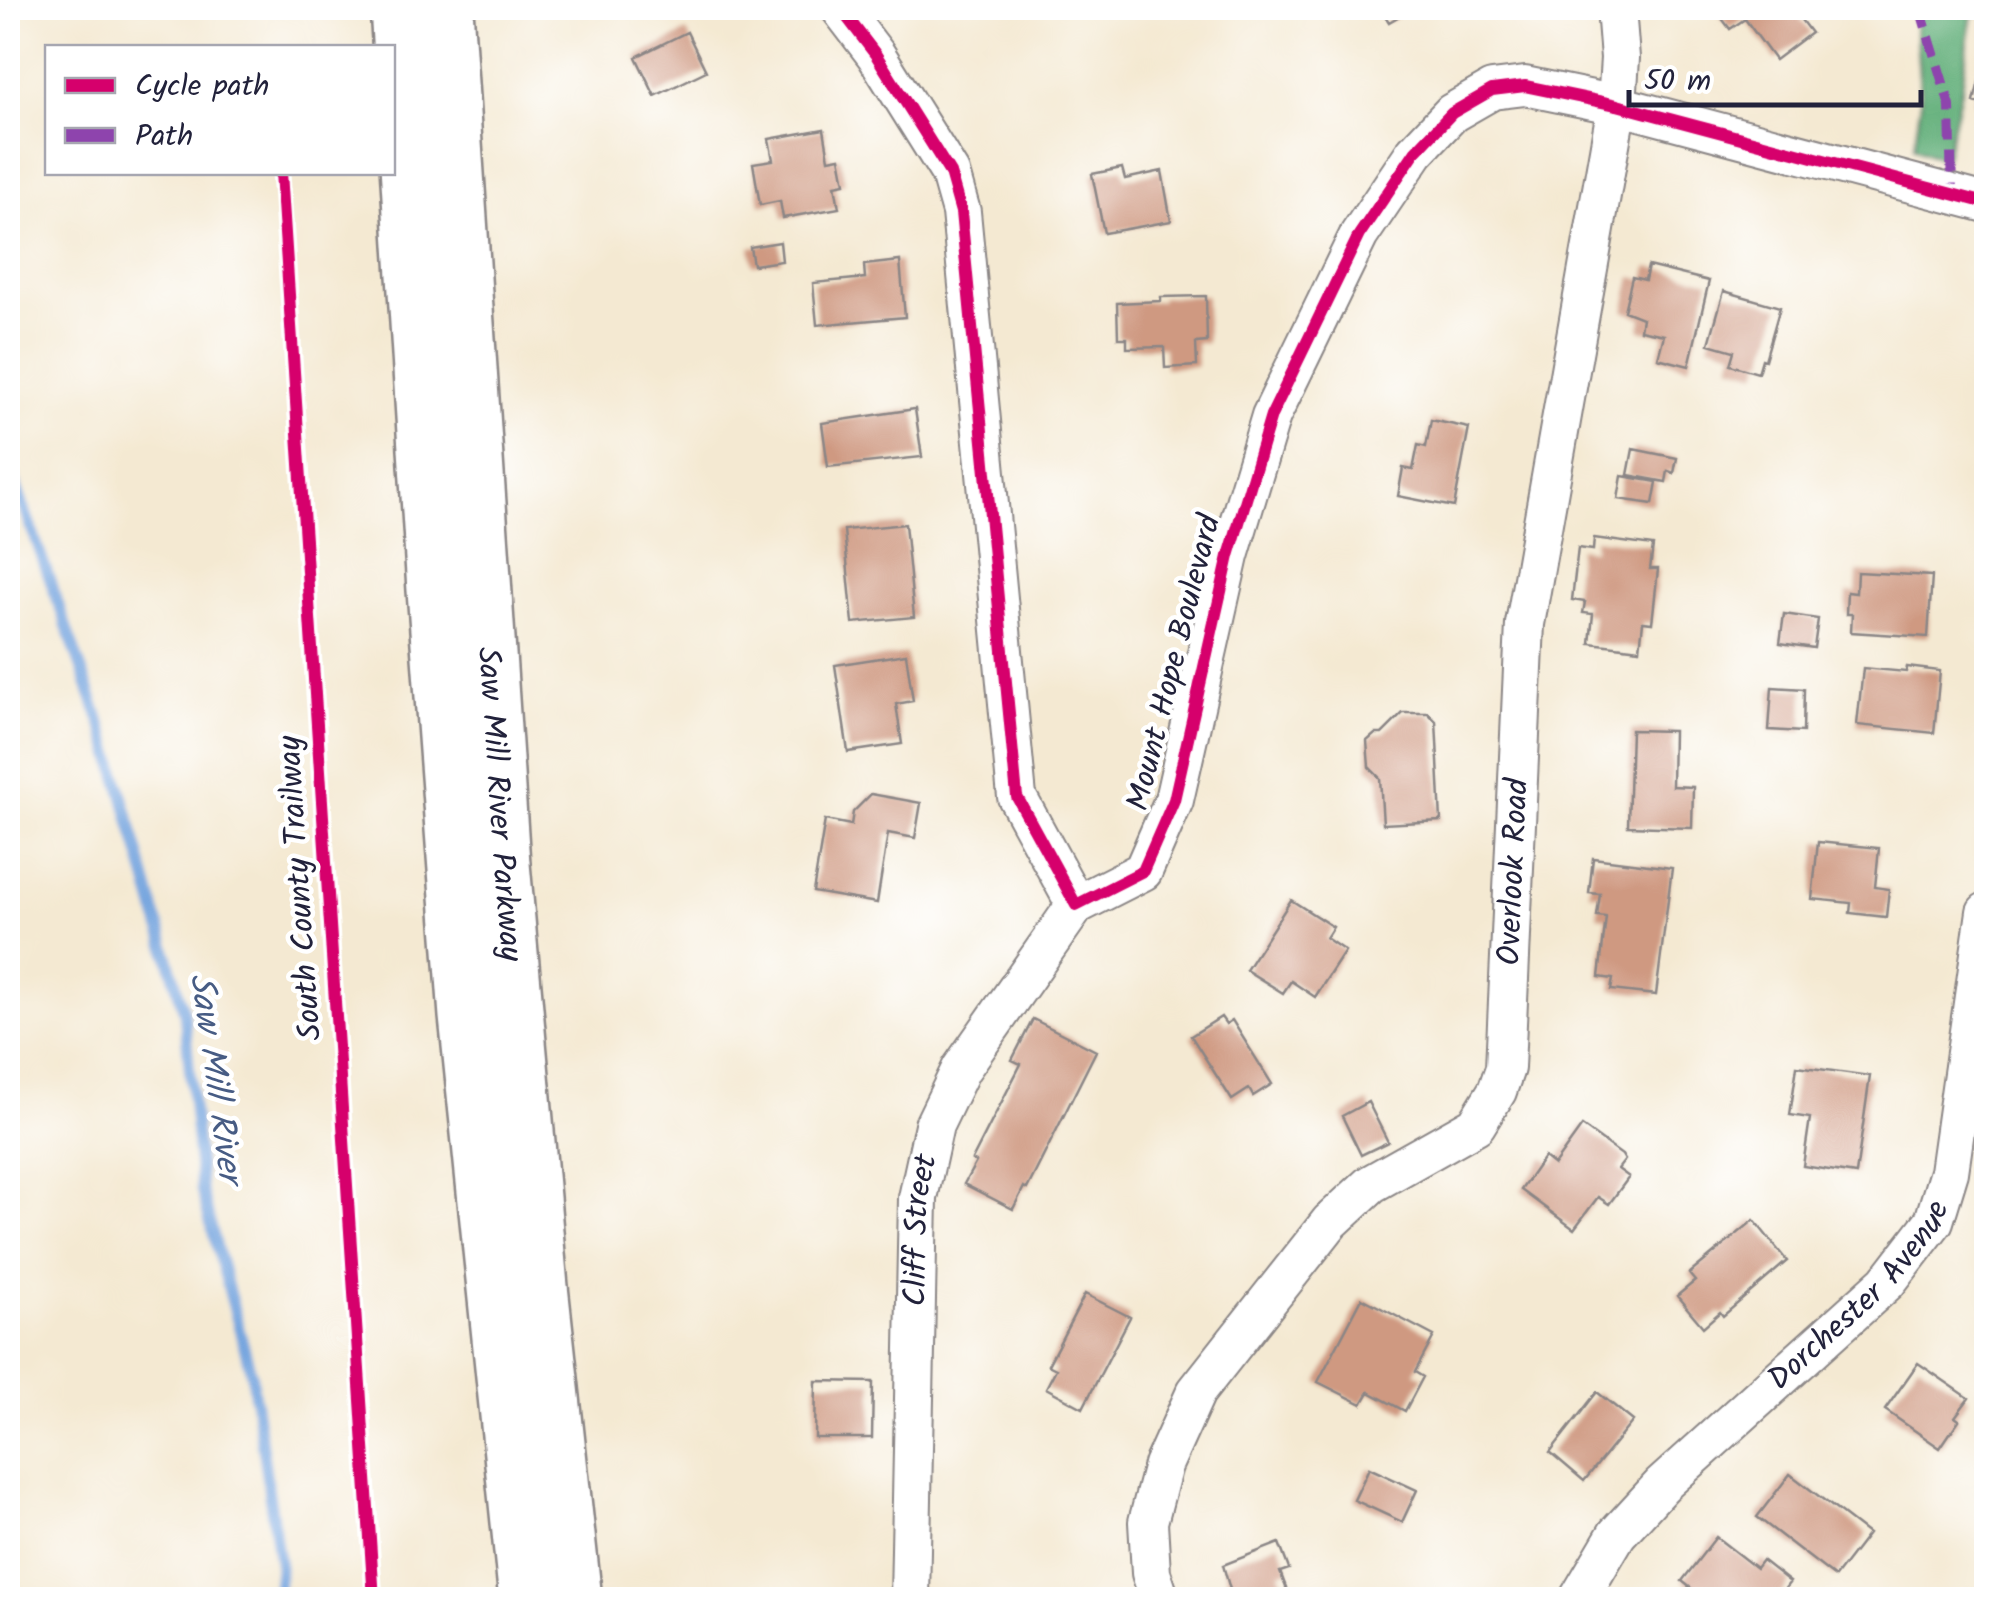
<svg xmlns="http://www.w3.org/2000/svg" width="1994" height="1607" font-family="Kalam,sans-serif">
<rect width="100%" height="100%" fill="#fff"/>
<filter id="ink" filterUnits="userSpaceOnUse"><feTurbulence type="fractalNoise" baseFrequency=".01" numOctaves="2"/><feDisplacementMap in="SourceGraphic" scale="20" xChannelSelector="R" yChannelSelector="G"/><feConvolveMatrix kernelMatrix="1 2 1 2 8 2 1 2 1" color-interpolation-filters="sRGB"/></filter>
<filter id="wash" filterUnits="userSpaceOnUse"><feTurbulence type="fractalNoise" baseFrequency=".0048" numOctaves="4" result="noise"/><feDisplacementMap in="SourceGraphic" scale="40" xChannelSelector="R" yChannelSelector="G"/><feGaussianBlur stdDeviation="2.25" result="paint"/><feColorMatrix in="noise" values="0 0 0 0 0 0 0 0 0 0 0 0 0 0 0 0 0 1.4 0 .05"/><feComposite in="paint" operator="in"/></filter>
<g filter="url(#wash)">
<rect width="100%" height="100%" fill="#f4e9d2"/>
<path fill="#60ae78" stroke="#41685a" stroke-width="2.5" d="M1914,8h72v7l-14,-1 -10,72 -17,74 -31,-13 7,-45z"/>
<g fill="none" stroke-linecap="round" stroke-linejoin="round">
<path stroke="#74a4de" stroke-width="11" d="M8,462l101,284 75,266 17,177 50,183 29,196 -3,32"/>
</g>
<g id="blocks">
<path fill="#cf9981" d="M628,8h90v3l-89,5z
M1380,8h33l-24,14z
M1714,8h78l19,25 -36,27 -30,-41 -15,10z
M687,32l19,39 -51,25 -19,-39z
M1985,57h1v49l-12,-4z
M824,129l5,30 11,-2 5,26 -10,2 4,23 -56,10 -3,-17 -20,4 -7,-42 20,-3 -4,-21z
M1122,168l3,11 37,-8 9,50 -67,12 -12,-59z
M780,242l2,19 -29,4 -3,-18z
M900,261l5,56 -88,8 -4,-42 52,-5 -1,-13z
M1648,266l61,15 -20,85 -31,-8 6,-23 -24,-5 2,-12 -18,-7 8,-34 13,3z
M1724,291l56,16 -15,53 -3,-1 -4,14 -28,-8 4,-14 -25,-7z
M1206,296l1,46 -11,1 1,23 -32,2 -1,-21 -37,1v-10h-9l-1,-35 44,-2v-4z
M915,409l7,48 -94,10 -6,-44z
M1431,420l38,8 -15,79 -56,-11 5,-28 10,2 5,-25 8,2z
M1633,449l44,9 -3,15 -6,-2 -2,11 -38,-7z
M1622,476l35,6 -4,22 -35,-5z
M905,524l9,93 -61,6 -9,-93z
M1594,538l59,8 -3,23h8l-6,54 -9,-1 -3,27 -50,-6 3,-29 -10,-1 2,-11 -13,-2 6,-52 15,2z
M1857,572l75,4 -4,61 -77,-5 1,-18h-6l1,-22 9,1z
M1784,614l34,5 -4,29 -34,-5z
M906,654l7,47 -17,3 6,40 -54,8 -13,-87z
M1907,667l33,4 -6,62 -77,-8 6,-57 43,4z
M1772,687l32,2 -1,43 -34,-2z
M1403,713h25l8,8 5,100 -58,3 -3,-46 -11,-11 -2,-26 8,-7h7z
M1631,730l42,1 -1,55 21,1 -1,41 -64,-2z
M871,794l50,9 -6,35 -27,-5 -11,70 -64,-11 12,-72 26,5 2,-13z
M1818,842l61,6 -4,39 14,2 -3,28 -36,-4 1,-10 -39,-4z
M1593,858l79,10 -16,127 -45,-5 2,-11 -14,-2 7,-60 -9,-1 3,-22 -11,-1z
M1291,900l42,27 -7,11 19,13 -30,46 -24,-16 -8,12 -37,-23z
M1221,1017l5,7 6,-4 40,64 -19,12 -4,-7 -17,11 -41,-64z
M1033,1019l63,32 -69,138 -3,-2 -11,22 -49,-25 12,-22 -4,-2 49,-96 -9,-4z
M1797,1066l73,10 -14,98 -53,-8 7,-48 -20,-3z
M1368,1102l20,40 -27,13 -19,-39z
M1582,1126l40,29 3,5 -7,9 11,8 -20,27 -11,-7 -24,32 -53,-39 23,-33 10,8z
M1754,1220l33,41 -64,55 -3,-4 -17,15 -26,-31 18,-15 -6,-7z
M1085,1294l45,23 -47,91 -37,-20 10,-19 -8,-4z
M1362,1298l72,38 -19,36 8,5 -18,34 -36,-19 -7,12 -44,-22z
M1918,1363l51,35 -14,19 4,3 -19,28 -55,-38z
M816,1381l57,1 -1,56h-57z
M1597,1392l36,29 -49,60 -34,-29z
M1369,1468l48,22 -15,32 -48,-22z
M1790,1474l78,60 -33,43 -78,-60z
M1716,1537l40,31 6,-8 28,22 -14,18h-70l-24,-19z
M1279,1543l10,26 -9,3 11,28h-58l-10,-35z"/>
</g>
</g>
<g filter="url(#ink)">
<use href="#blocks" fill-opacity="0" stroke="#8b8686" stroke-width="2.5"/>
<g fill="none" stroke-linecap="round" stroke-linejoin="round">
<defs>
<g id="minor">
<path d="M840,8l36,47 74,118 11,39 56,585 59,108 67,-34 31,-71 55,-244 42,-140 88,-181 56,-83 37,-39 40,-23 33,-4 92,19 369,98"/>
<path id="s1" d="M910,1600l8,-402 16,-73 27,-56 115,-164"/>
<path id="s2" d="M1160,1600l-9,-27 -3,-51 15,-57 33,-73 134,-170 41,-38 105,-59 21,-34 8,-23 20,-444 92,-519 3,-47 -4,-50"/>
<path id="s3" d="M1578,1600l39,-66 45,-49 225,-203 47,-61 15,-49 37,-260"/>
</g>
<g id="trunk">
<path d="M398,8l37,582 32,426 60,584"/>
<path id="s4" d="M445,8l57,856 38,423 34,313"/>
</g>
</defs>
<use href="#minor" stroke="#8b8686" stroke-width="42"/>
<use href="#trunk" stroke="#8b8686" stroke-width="60"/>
<use href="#minor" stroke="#fff" stroke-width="38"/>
<use href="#trunk" stroke="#fff" stroke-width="55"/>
<path stroke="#8e44ad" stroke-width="10" stroke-dasharray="20 10" stroke-linecap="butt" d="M1920,8l30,98 2,87"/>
<defs>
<path id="cycleway" d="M840,8l36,47 74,118 11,39 56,585 59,108 67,-34 31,-71 55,-244 42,-140 88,-181 56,-83 37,-39 40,-23 33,-4 92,19 369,98
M281,172l93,1428"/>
</defs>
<use href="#cycleway" stroke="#fff" stroke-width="19"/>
<use href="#cycleway" stroke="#d6006c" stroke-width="12"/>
</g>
</g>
<g text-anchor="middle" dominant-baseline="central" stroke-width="9" stroke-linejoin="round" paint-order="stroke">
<g font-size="32" fill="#22223b" stroke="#fff">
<text transform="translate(1175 663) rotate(-76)">Mount Hope Boulevard</text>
<text stroke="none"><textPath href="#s4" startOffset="798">Saw Mill River Parkway</textPath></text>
<text stroke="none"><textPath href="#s2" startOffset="872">Overlook Road</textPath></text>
<text transform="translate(301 888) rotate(-94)">South County Trailway</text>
<text stroke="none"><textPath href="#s1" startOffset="370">Cliff Street</textPath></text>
<text stroke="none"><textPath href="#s3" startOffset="418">Dorchester Avenue</textPath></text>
</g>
<g font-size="35" font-style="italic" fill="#475c84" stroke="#fff">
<text transform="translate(214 1078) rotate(82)">Saw Mill River</text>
</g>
</g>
<rect width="1994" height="1607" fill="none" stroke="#fff" stroke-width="40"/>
<rect x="45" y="45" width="350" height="130" fill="#ffffff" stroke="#a7a7b1" stroke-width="2.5"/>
<rect x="65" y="78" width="50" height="15" fill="#d6006c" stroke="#a7a7b1" stroke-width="2.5"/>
<text x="135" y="95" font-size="30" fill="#22223b">Cycle path</text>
<rect x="65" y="128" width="50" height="15" fill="#8e44ad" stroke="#a7a7b1" stroke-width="2.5"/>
<text x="135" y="145" font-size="30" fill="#22223b">Path</text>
<path d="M1629 90v15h292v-15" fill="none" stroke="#22223b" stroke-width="5"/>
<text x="1644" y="90" font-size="30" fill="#22223b" stroke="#ffffff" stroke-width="8" paint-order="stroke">50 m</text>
</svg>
